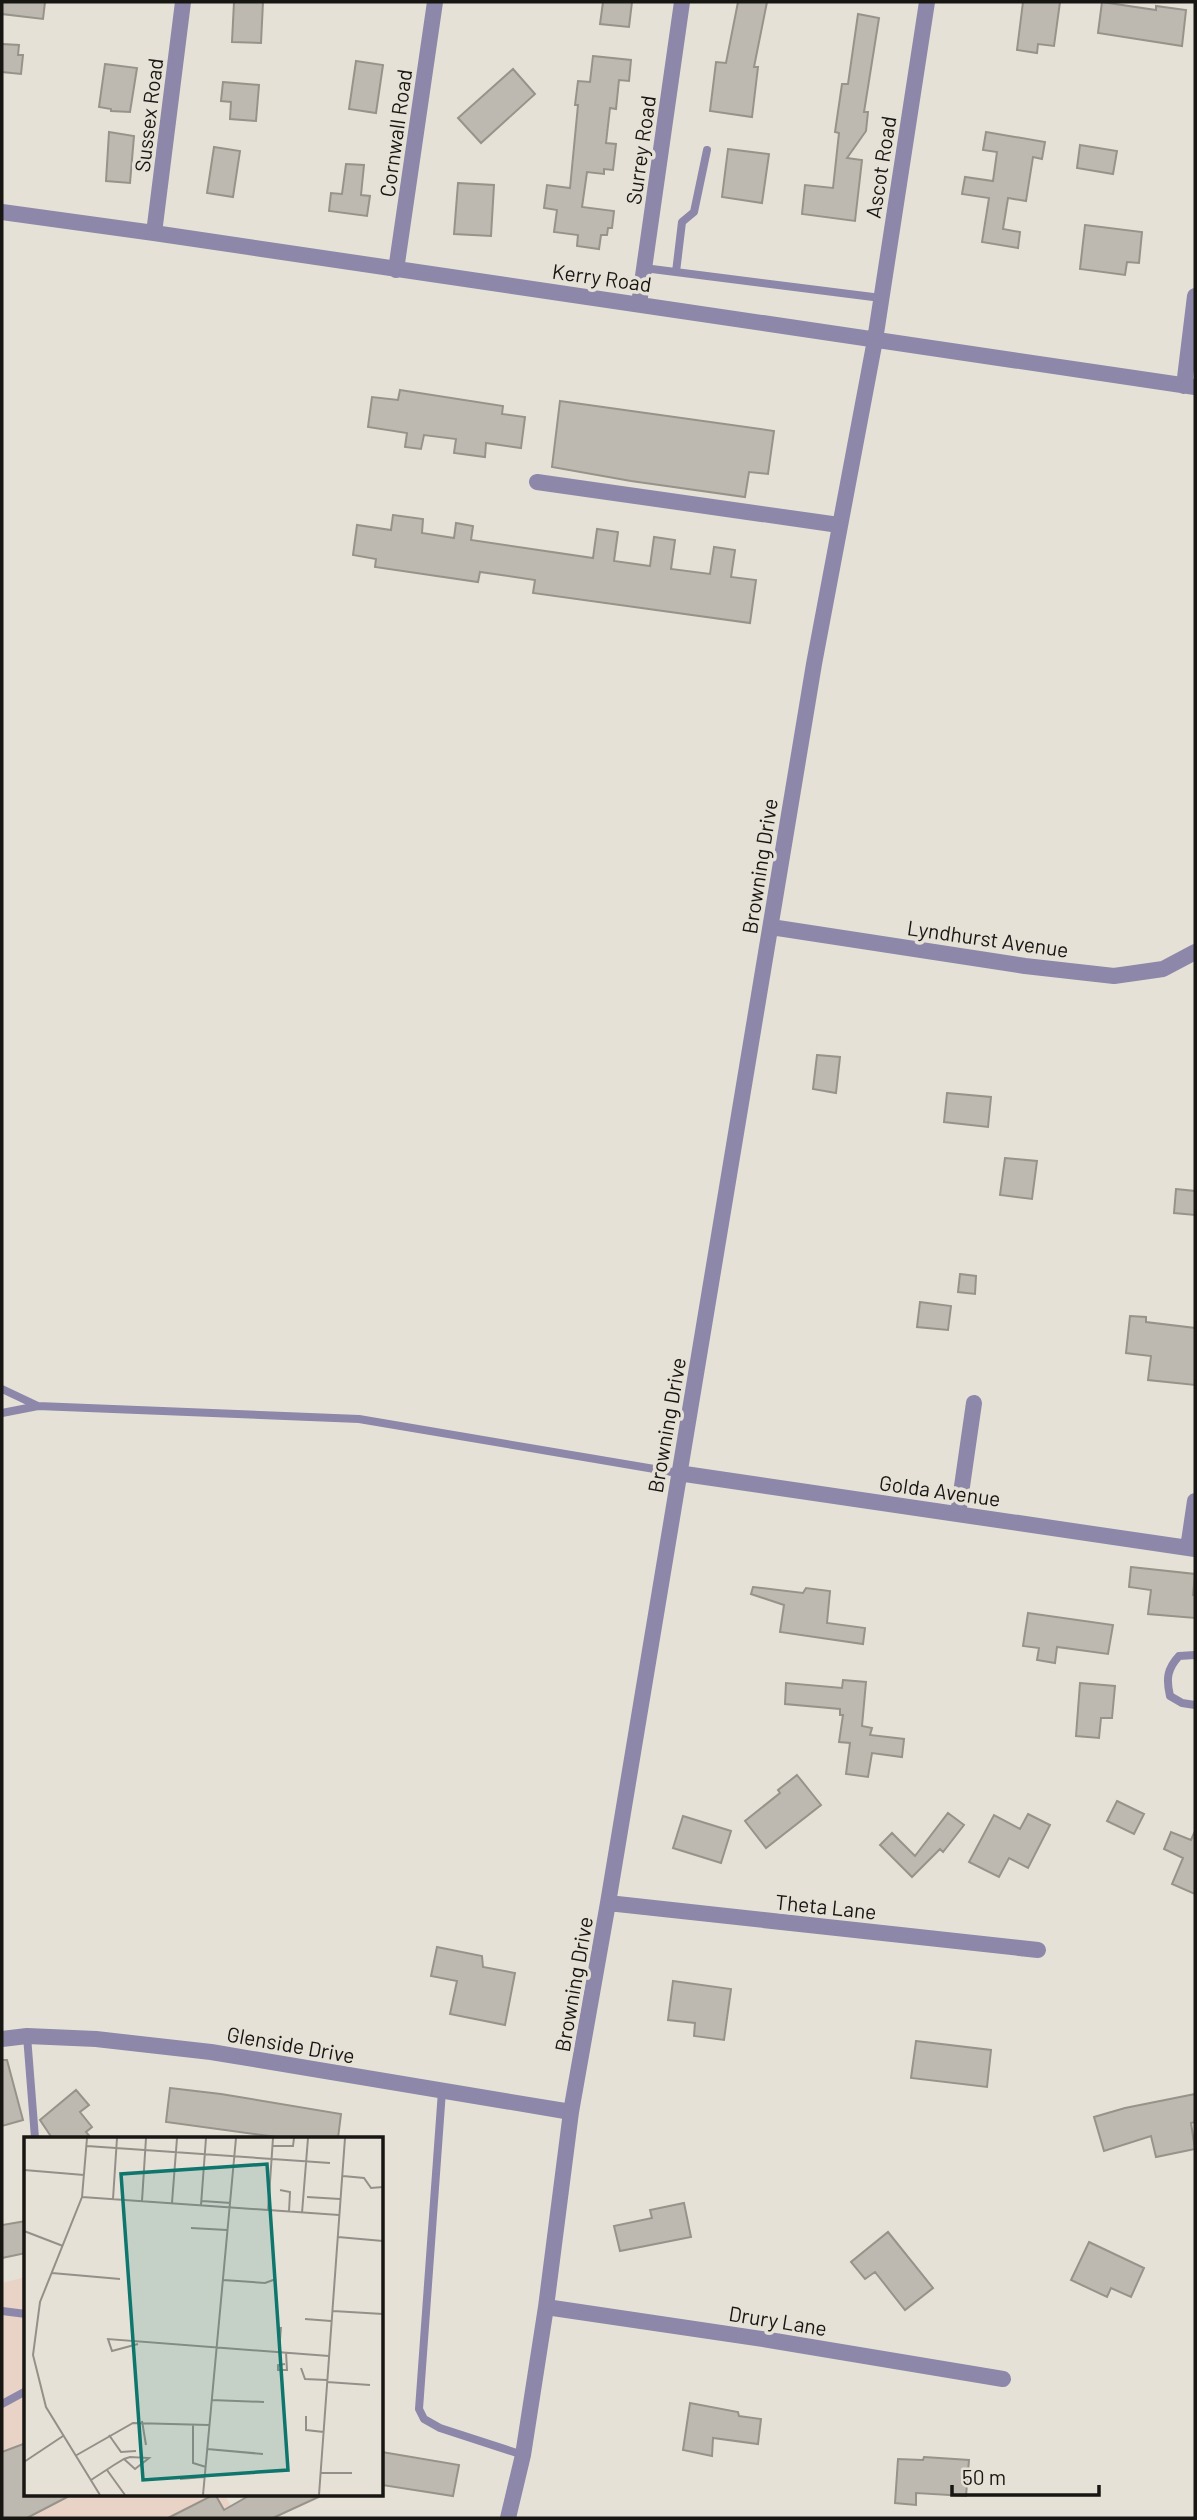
<svg xmlns="http://www.w3.org/2000/svg" width="1197" height="2520" font-family="Barlow,sans-serif">
<rect width="100%" height="100%" fill="#e6e1d7"/>
<path fill="#e9d2c6" d="M26,2277v217h204l-4,3 11,21h-235v-235z"/>
<path fill="#beb9b0" stroke="#97938a" stroke-width="2" d="M2,2h43l-2,17 -41,-5z
M234,2h29l-2,41 -29,-1z
M603,2h29l-3,25 -29,-3z
M738,2h29l-13,65h4l-6,50 -42,-6 6,-49 10,1z
M1023,2h37l-6,44 -16,-2 -1,9 -20,-3z
M1102,2l54,8v-4l30,4 -4,36 -84,-13z
M858,14l21,4 -15,94h4l-2,19 -19,27 15,2 -7,61 -53,-7 3,-29 28,3 6,-55 -4,-1 7,-48h6z
M2,44l17,1 -1,10h5l-2,19 -19,-2z
M593,56l38,4 -2,21 -10,-1 -3,29 -6,-1 -4,35 10,1 -3,26 -9,-1v5l-17,-2 -5,35 32,4 -2,17h-4l-1,7h-6l-2,14 -22,-3 1,-11 -24,-3 3,-22 -13,-2 3,-23 23,3 8,-83h-3l3,-24 12,1z
M356,61l27,4 -7,48 -27,-4z
M105,64l32,4 -7,44 -19,-1v-2l-12,-2z
M513,69l22,25 -54,49 -23,-25z
M223,82l36,3 -3,36 -26,-2 1,-17 -10,-1z
M109,132l25,4 -4,47 -24,-2z
M986,132l59,10 -3,17 -9,-2 -7,44 -18,-3 -5,31 17,3 -2,16 -36,-6 7,-44 -27,-4 3,-17 28,4 4,-29 -14,-2z
M1080,145l37,6 -4,23 -36,-6z
M214,147l26,4 -7,46 -26,-4z
M728,149l41,5 -7,49 -40,-6z
M346,164l18,1 -3,30 9,1 -3,20 -38,-5 2,-18 11,1z
M458,183l36,2 -3,51 -37,-2z
M1085,225l57,7 -3,31 -12,-1 -2,13 -45,-6z
M400,390l103,16 -1,8 23,3 -4,31 -35,-5 -1,14 -31,-4 2,-14 -32,-4 -3,14 -16,-2 2,-14 -39,-6 4,-30 26,3z
M560,401l214,30 -6,43 -19,-2 -4,25 -114,-16 -79,-14z
M393,515l30,4 -1,14 32,5 2,-15 17,3 -2,14 122,18 4,-29 21,3 -4,29 36,5 4,-29 21,3 -4,29 39,5 4,-27 21,3 -4,27 25,3 -6,43 -217,-30 2,-13 -55,-8 -2,10 -103,-15 1,-8 -23,-4 4,-30 34,5z
M817,1055l23,2 -4,36 -23,-4z
M947,1093l44,4 -3,30 -44,-5z
M1005,1158l32,3 -5,38 -32,-4z
M1176,1189l19,2v24l-21,-2z
M960,1274l16,2 -1,18 -17,-2z
M920,1302l31,4 -3,24 -31,-3z
M1130,1316l16,1v5l49,6v57l-47,-5 3,-24 -25,-3z
M1131,1567l64,7 -2,21h2v23l-47,-4 3,-24 -22,-3z
M753,1587l50,6 3,-5 24,3 -3,32 38,5 -2,16 -83,-12 4,-27 -33,-11z
M1028,1613l85,12 -5,29 -51,-7 -2,16 -18,-3 2,-12 -16,-2z
M843,1680l23,2 -4,44 10,2 -2,7 34,4 -2,18 -30,-4 -4,24 -22,-3 4,-31 -11,-1 4,-27h-3v-6l-55,-5 1,-21 56,5z
M1080,1683l35,3 -3,32h-11l-2,20 -23,-2z
M797,1775l24,30 -55,43 -21,-27 35,-28 -2,-3z
M1117,1801l27,13 -10,20 -27,-13z
M948,1813l16,12 -21,27 -3,-3 -28,28 -32,-32 12,-12 23,23z
M1028,1814l22,11 -22,43 -19,-10 -10,19 -30,-15 25,-47 26,14z
M683,1816l48,15 -10,32 -48,-15z
M1195,1831v63l-23,-10 11,-26 -19,-9 7,-17 20,8z
M437,1947l45,9 1,11 32,6 -10,52 -55,-11 7,-33 -26,-5z
M673,1981l58,8 -7,51 -30,-4 1,-13 -27,-3z
M916,2041l75,9 -4,37 -76,-9z
M2,2060h5l16,60 -21,6z
M170,2088l51,6 120,20 -3,24h-54l-118,-16z
M76,2090l13,15 -9,7 12,15 -6,5 5,6h-39l-12,-18z
M1195,2094v28l-4,1 4,26 -39,8 -5,-21 -47,15 -10,-34 31,-9z
M684,2203l7,34 -71,14 -6,-25 38,-8 -2,-8z
M26,2221v32l-24,5v-33z
M888,2232l45,56 -28,22 -30,-38 -10,7 -14,-17z
M1089,2242l55,26 -13,29 -20,-9 -4,9 -36,-17z
M690,2403l48,9 1,4 22,3 -3,25 -45,-6 -1,18 -29,-6z
M26,2443v51h47l-46,24h-25v-66z
M382,2452l77,13 -6,31 -71,-11z
M924,2457l45,3 -3,36 -50,-3v12l-21,-2 3,-44 25,1z
M215,2494l9,16 28,-16h73l-52,24h-105z"/>
<g fill="none" stroke-linecap="round" stroke-linejoin="round">
<path stroke="#8d87a9" stroke-width="8" d="M644,268l237,30
M676,272l6,-50 12,-10 13,-62
M2,1389l36,17
M2,1413l36,-7 321,13 319,54
M1195,1655l-16,1c-12,13 -13,23 -9,40l12,7 13,2
M27,2036l8,102
M442,2091l-23,318 5,10 16,9 83,27
M2,2311l24,3
M2,2404l24,-13"/>
<path stroke="#8d87a9" stroke-width="16" d="M2,212l152,21 1041,154
M154,233l29,-231
M396,270l39,-268
M639,304l43,-302
M1184,386l11,-90
M537,482l302,43
M771,927l254,39 89,10 49,-7 32,-17
M678,1473l517,76
M958,1514l16,-111
M1188,1548l7,-47
M608,1903l430,47
M2,2039l25,-3 69,3 115,13 360,60
M546,2307l223,33 234,39
M508,2518l15,-63 23,-148 25,-195 37,-209 206,-1239 61,-324 52,-338"/>
</g>
<g text-anchor="middle" dominant-baseline="central" stroke-width="7" stroke-linejoin="round" paint-order="stroke">
<g font-size="21" fill="#181613" stroke="#e6e1d7">
<text transform="translate(148 115) rotate(-83)">Sussex Road</text>
<text transform="translate(395 133) rotate(-82)">Cornwall Road</text>
<text transform="translate(640 150) rotate(-82)">Surrey Road</text>
<text transform="translate(880 167) rotate(-81)">Ascot Road</text>
<text transform="translate(602 277) rotate(8)">Kerry Road</text>
<text transform="translate(759 866) rotate(-81)">Browning Drive</text>
<text transform="translate(988 938) rotate(8)">Lyndhurst Avenue</text>
<text transform="translate(666 1425) rotate(-80)">Browning Drive</text>
<text transform="translate(940 1490) rotate(8)">Golda Avenue</text>
<text transform="translate(826 1906) rotate(6)">Theta Lane</text>
<text transform="translate(573 1984) rotate(-80)">Browning Drive</text>
<text transform="translate(291 2044) rotate(10)">Glenside Drive</text>
<text transform="translate(778 2320) rotate(9)">Drury Lane</text>
</g>
</g>
<g transform="translate(24 2137)">
<rect width="359" height="359" fill="#e6e1d7"/>
<path fill="none" stroke="#949089" stroke-width="2" d="M63,1l-5,59 -42,105 -7,53 13,52 54,88M63,9l243,17M248,9h21l1,-8M0,33l60,5M319,39l21,2 7,10 12,-1M256,53l10,2 -1,20M58,60l257,18M283,60l33,2M89,62l4,-61M118,64l4,-63M178,64l29,2M148,66l5,-65M177,68l5,-67M244,74l5,-73M278,76l6,-75M167,91l36,2M0,94l39,15M314,100l45,4M28,136l68,6M199,143l42,3 11,-4M309,174l50,3M281,182l26,2M114,207l-26,7 -4,-12 221,17M255,215l2,-25M261,227l-7,1v5h9l-1,-18M277,231l4,11 22,1M303,245l43,3M187,263l53,2M282,279v14l18,2M118,284l4,24M169,287v39l13,4M85,298l12,17 15,-1M183,312l56,5M51,319l58,-33 76,2M0,325l39,-26M83,333l18,25M297,336h31M156,342l24,-2M67,343l23,-15 10,-6 6,-2 19,1 -14,11 -11,-10M179,358l33,-357M295,358l26,-357"/>
<path fill="#0f766e" fill-opacity="0.15" stroke="#0f766e" stroke-width="3.5" d="M243,27l21,306 -145,10 -22,-306z"/>
<rect width="359" height="359" fill="none" stroke="#181613" stroke-width="3.5"/>
</g>
<rect width="1197" height="2520" fill="none" stroke="#181613" stroke-width="7"/>
<path d="M952 2485v10h147v-10" fill="none" stroke="#181613" stroke-width="3.5"/>
<text x="962" y="2485" font-size="21" fill="#181613" stroke="#e6e1d7" stroke-width="5" paint-order="stroke">50 m</text>
</svg>
